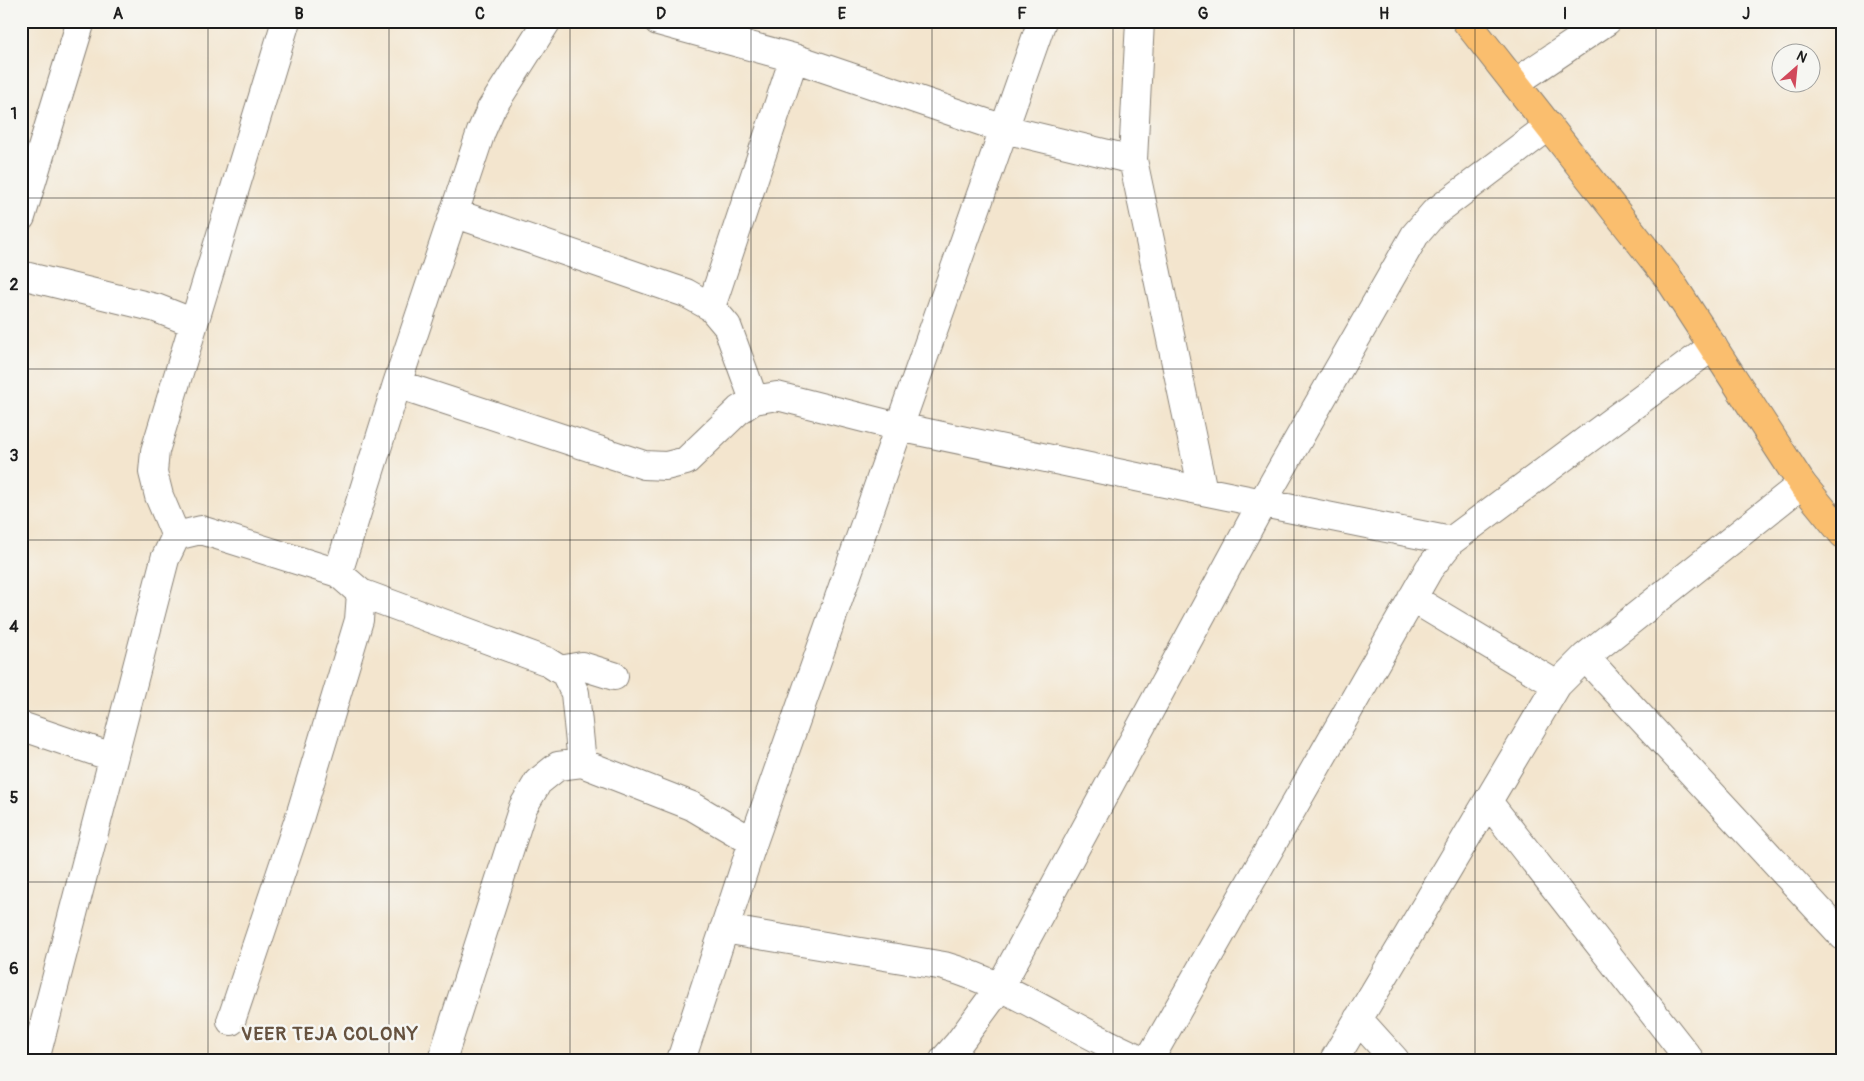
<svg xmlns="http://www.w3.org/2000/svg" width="1864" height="1081" font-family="Pangolin,sans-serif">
<rect width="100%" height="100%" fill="#f6f6f2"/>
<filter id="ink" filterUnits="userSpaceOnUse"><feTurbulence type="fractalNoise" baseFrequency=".02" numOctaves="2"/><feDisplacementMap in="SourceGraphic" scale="10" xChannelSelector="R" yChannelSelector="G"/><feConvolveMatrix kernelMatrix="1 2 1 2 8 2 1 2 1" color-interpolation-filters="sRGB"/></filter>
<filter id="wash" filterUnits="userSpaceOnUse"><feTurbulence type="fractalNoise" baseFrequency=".0096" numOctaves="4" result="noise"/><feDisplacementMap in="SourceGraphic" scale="20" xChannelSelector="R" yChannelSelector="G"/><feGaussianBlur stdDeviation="1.12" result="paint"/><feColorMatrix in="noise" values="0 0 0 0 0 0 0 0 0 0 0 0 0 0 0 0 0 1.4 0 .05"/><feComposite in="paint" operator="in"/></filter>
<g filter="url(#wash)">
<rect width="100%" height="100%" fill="#f3e5ce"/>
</g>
<g filter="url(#ink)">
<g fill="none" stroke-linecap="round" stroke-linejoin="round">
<defs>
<path id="minor" d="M658,21l136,37 210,71 129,31
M1140,21l-7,139 70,331
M1515,83l92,-62
M454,213l232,80 25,14 16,19 27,74
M21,217l60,-196
M21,275l135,33 38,15
M711,307l83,-249
M397,384l247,81 22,1 20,-5 53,-51 15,-10 23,-4 122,31 304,64 248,50
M176,536l-17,-40 -6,-24 2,-21 131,-430
M338,573l59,-189 84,-252 10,-23 56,-88
M361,593l185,68 19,12 10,20 7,70
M1412,598l145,87
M1585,657l258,279
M560,670l22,-4 32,10
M21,726l91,31
M1488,802l202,258
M724,929l220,37c71,20 131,66 199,94
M1358,1019l37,41
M35,1060l130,-501 11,-23 25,-6 137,43 23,20 -2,27 -60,199 -68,202
M442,1060l81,-253 15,-25 20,-16 24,-3 110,43 61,36
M681,1060l72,-218 289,-821
M944,1060l14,-16 42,-57 262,-484 153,-268 19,-22 115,-87
M1149,1060l280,-491 22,-28 262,-195
M1334,1060l223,-375 28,-28 217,-173"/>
<path id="major" d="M1466,21l203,258 133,205 41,50"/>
</defs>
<use href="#minor" stroke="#888075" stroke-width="30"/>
<use href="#major" stroke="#888075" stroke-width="30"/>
<use href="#minor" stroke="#fff" stroke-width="28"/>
<use href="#major" stroke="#fabe6e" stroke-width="28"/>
</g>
</g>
<path fill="none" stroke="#1c1c1c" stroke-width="1" stroke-opacity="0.55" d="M208,21v1039M389,21v1039M570,21v1039M751,21v1039M932,21v1039M1113,21v1039M1294,21v1039M1475,21v1039M1656,21v1039M21,198h1822M21,369h1822M21,540h1822M21,711h1822M21,882h1822"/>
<g text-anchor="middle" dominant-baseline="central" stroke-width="5" stroke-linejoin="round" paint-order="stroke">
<g font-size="19" font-weight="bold" letter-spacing="1" fill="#66523f" stroke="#f6f6f2">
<text x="330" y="1034">VEER TEJA COLONY</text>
</g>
</g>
<rect width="1864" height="1081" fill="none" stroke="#f6f6f2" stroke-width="55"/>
<g transform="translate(1796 68) rotate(27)"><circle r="24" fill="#f6f6f2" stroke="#9f9f9c"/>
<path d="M0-4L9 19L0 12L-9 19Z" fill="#d1495b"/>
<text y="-8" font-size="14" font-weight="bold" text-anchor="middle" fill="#1c1c1c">N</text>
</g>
<rect x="28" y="28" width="1808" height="1026" fill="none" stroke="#1c1c1c" stroke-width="2"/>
<g font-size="16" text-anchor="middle" font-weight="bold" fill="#1c1c1c">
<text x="118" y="19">A</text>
<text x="299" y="19">B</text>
<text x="480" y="19">C</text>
<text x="661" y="19">D</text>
<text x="842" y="19">E</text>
<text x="1022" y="19">F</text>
<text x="1203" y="19">G</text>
<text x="1384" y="19">H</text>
<text x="1565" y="19">I</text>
<text x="1746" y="19">J</text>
<text x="14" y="119">1</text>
<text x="14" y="290">2</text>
<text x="14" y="461">3</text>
<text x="14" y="632">4</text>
<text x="14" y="803">5</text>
<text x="14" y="974">6</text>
</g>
</svg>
